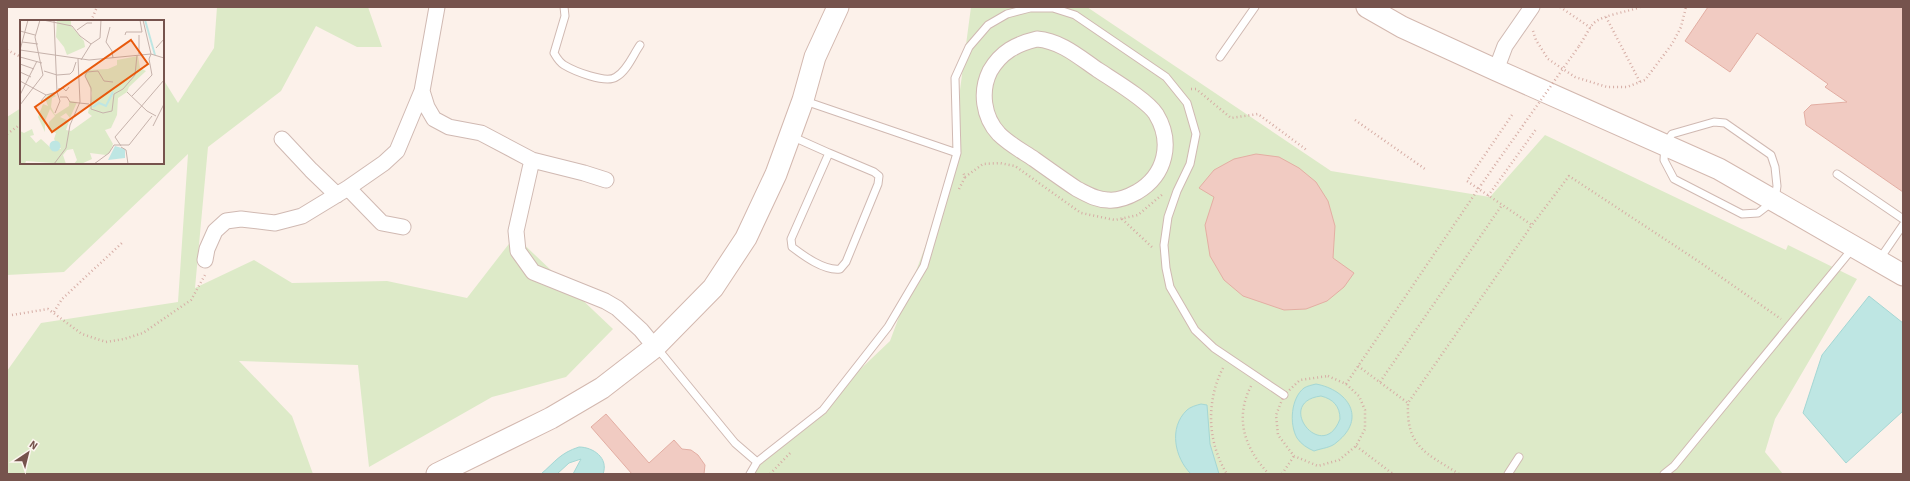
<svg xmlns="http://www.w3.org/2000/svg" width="1910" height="481" font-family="'Source Sans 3',sans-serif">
<rect width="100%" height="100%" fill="#fcf1ea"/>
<path fill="#ddeac8" d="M217,7h151l14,40h-25l-41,-21 -35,65 -73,56 -13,141 59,-28 38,23 95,-2 80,17 48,-62 98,93 -47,48 -74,20 -123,70 -11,-102 -119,-4 53,55 21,58h-306v-103l34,-48 137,-21 10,-148 -124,118 -57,3v-158l14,-9v55h142v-84l15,24 36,-55z
M971,7h116l244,164 159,26 55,-62 241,115 2,-5 69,34 -82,140 -10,33 18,22h-1033l140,-133 57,-153z"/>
<path fill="#bee6e3" stroke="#a5d7d4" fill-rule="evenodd" d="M1869,296l34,27v88l-57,52 -43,-50 19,-58z
M1316,384c32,6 51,34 21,58 -6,6 -15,6 -23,9 -7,-3 -13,-7 -17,-13 -8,-14 -6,-40 7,-50 3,-2 8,-3 12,-4zM1321,396c12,3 19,10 19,23 -17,46 -67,-17 -19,-23z
M1201,404l6,1 3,39 9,30h-28c-16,-16 -23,-46 -4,-64 3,-3 10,-5 14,-6z
M579,447c14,0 30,11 24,27h-30l8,-15 -12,4 -12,11h-16c14,-12 19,-21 38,-27z"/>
<path fill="#f1cbc2" stroke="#e3aea3" d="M1708,7h195v185l-97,-67 -2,-13 7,-7 36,-3 -22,-15 3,-3 -71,-51 -27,39 -45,-31z
M1256,154l23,3 20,11 17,14 12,19 7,25 -2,32 21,15 -10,14 -17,14 -21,8 -22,1 -41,-14 -19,-16 -14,-24 -5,-31 9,-28 -15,-9 15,-18 20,-11z
M606,414l43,49 25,-23 8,9 9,1 7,5 7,10 -1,9h-72l-41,-47z"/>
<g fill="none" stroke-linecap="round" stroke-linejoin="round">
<defs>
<path id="lane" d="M564,7l1,9 -11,37c3,5 5,9 10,12 10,6 42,19 52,12 11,-6 17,-22 24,-32
M1220,57l35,-50
M805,101l152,52
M1714,122l11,1 46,32 4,12 2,19 -2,14 -17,13 -16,1 -68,-35 -10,-19 1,-16 7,-10z
M791,136l38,17
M829,153l45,19 5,4 -1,8 -32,78 -6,7c-16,2 -36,-13 -48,-22l-1,-8z
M1837,174l66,45
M1879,260l24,-35
M657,348l78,95 22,19
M750,474l7,-12 66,-52 65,-83 36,-61 33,-113 -2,-75 14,-31 19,-22 19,-11 23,-6h23l22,7 91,62 21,26 9,31 -6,30 -13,27 -9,26 -4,28 2,23 4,19 25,43 19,18 70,47
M1508,474l11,-17
M1664,474l10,-8 179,-218"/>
<path id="street" d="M1037,39c24,2 42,18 61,31 15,10 49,30 58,44 17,28 10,61 -19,78 -9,5 -19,9 -29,8 -12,0 -21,-6 -31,-11 -15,-10 -29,-20 -43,-30 -12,-8 -25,-15 -35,-25 -16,-17 -19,-43 -9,-63 11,-19 26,-27 47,-32z
M1496,70l9,-24 27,-39
M422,91l5,16 7,12 15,8 32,6 51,27 -16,71 2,20 15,21 72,29 12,7 24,22 14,17
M282,139l29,31 26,25
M532,160l52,13 22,7
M348,188l34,35 21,4
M205,260l2,-11 8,-18 11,-10 15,-2 34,4 27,-7 46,-28 36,-25 13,-12 25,-60 15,-84"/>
<path id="secondary" d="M1367,7l35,20 94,43 223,99 184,106
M437,474l114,-56 51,-30 53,-41 58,-59 33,-50 30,-64 27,-74 12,-43 23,-50"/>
</defs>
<use href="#lane" stroke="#d0b9b2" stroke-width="9"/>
<use href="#street" stroke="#d0b9b2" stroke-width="17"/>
<use href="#secondary" stroke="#d3b8af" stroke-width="23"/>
<path stroke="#d6ada5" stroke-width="2.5" stroke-dasharray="1 3" stroke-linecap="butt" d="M1560,7l31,21
M1606,17l34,65
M91,21l6,-14
M1533,31l3,9 12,19 27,18 32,10h20l18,-7 27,-36 9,-17 5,-20
M1579,46c5,-7 9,-16 14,-22 8,-9 35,-12 47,-17
M7,50l14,7
M1191,89h5l35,29 27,-4 50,37
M1512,115l-45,66 65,44
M1355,120l70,49
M7,134l14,-10
M965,177l18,-13 17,-1 15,3 66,47 34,7 23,-5 26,-22
M959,189l6,-12 -2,-5
M1488,196l49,-68
M1122,219l31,29
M54,312l8,-13 61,-57
M12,315l36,-6 34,25 24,8 18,-3 19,-6 48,-33 14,-25
M1358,366l50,37
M1223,368c-17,33 -16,74 4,106
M1328,376l18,8 13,12 6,14v19l-9,17 -17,14 -21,6 -24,-10 -16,-21 -2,-20 8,-20 16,-15z
M1380,382l122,-177
M1346,384l135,-199
M1251,386c-17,33 -6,63 18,88
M1356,446l37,28
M770,474l22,-23
M1282,474l12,-18
M1459,474c-33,-21 -53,-27 -51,-71l124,-178 37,-49 129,85 83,58"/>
<use href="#lane" stroke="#fff" stroke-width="7"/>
<use href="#street" stroke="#fff" stroke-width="15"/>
<use href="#secondary" stroke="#fff" stroke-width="21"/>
<path stroke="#d6ada5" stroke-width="2.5" stroke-dasharray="1 3" stroke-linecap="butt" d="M1481,185l98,-139"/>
</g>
<g transform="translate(20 20)">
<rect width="144" height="144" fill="#fcf1ea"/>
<path d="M37,0h14v6l13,15 1,6 -18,8 -3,-8 -8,-10zM118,36l2,12 6,3 -17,16 -2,5 -9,6 -1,17 -6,13 -6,2 8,14 -3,8 -4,3 -16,-2 2,6 -11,5h-7l3,-4 -4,-11 -6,1 -4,5 3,9 -40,-3 -1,3h-5v-33l4,2 8,-4 2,6 -4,1 6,7 5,-4 11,10h9l-7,-10 2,-6 -8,-4 1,-7 6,-6 -5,-7 -5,12v11l-7,-15 5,-13 5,2 -3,-8 3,-3 4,-2 4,3 -4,2 -1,9 4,8 14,-9v-5l8,1 -7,16 -4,-5 -6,4 9,4 -3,9 5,1 21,-15 -4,-3 4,-20 -8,-20 4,-3 20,-1 9,-4v-5z" fill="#ddeac8"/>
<path d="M29.5 126a5.5 5.5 0 1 1 11 0a5.5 5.5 0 1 1-11 0ZM95,126l10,3v9l-17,2z" fill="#bee6e3"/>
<path fill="none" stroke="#bee6e3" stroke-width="2" d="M125,0l10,35M73,87l6,-4 7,3 7,-14"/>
<path fill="none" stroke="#c6b2ab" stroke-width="1" d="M23,0l29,6 8,10 11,8M34,0l3,72 3,9 -5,12M123,0l8,34 13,4M90,7l-4,15 6,9 1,7M57,10l10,-7h5M0,11l15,4M105,15l1,-3h16l-2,-12M119,15v19M2,22l16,2M136,28l8,-9M0,30l69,10 62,-6 -2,5 3,16 -20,21M0,30l8,-30M0,37l22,6M61,40l10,-16 9,-6 1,-18M0,44l14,5M24,51l13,4 13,-1 3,-3 3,-9M0,52l11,5M0,61l26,14M93,62l-9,-1 -6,-10 -11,1 -2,4 6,12v21l12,4 9,-2 2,-17 9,-5 12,-14 2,-20M38,69l5,-1 3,3 3,-4M107,72l20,19 9,5M0,75l17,-34M40,77h7l3,5 19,2M21,81l5,-6 11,-3M0,85l23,-30 -8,-38 5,-17M133,106l11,-22M101,126l-6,-9 49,-57M101,127l5,3 2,14M34,144l12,-16 4,-23 10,-23 -2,-43M74,144l15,-11 5,-8h15l23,-29"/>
<path fill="#e8590c" fill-opacity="0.15" stroke="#e8590c" stroke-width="2" d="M111,20l17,24 -96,68 -17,-25z"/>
<rect width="144" height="144" fill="none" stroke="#76534d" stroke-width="2"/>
</g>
<rect width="1910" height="481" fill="none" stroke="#76534d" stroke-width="16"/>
<g transform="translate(28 453) rotate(35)" stroke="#fef6f0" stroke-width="3" paint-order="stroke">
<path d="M0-3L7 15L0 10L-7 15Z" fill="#76534d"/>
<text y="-6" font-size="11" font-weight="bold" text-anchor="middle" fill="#76534d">N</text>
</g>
</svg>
